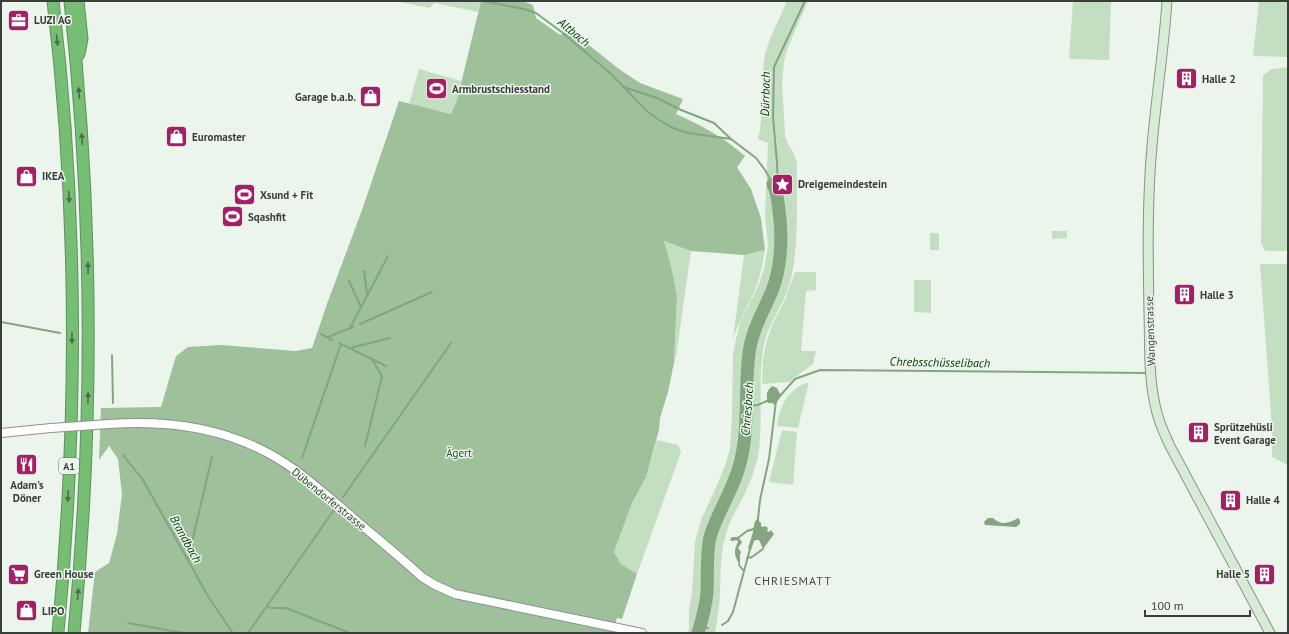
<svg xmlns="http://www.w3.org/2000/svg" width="1289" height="634" font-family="'PT Sans',sans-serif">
<rect width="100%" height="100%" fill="#ecf5ec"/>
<path fill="#c3dec1" d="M396,1h85l-3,11 -43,-9 -6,5z
M787,1h21l-21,48 -3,12 -2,23 3,51 3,9 5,8 4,11c-1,39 3,85 -8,123 -6,20 -21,38 -25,59 -7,36 0,74 -6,111 -3,14 -9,30 -16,43 -6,12 -13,22 -16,35 -6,19 -5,38 -6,57 0,14 -3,28 -5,42h-28l2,-3v-20l3,-17 3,-51 6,-22 17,-37 8,-20 4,-14 2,-32 1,-64 3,-14 4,-16 18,-37 6,-17 4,-23 -3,-30 3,-73 -10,-4c7,-27 2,-56 7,-84 4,-19 15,-36 22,-54z
M1073,1h38l-2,59 -40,-1z
M1259,1h29v56l-35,-1z
M1288,67v184h-23l-4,-8 2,-168 9,-6z
M419,69l42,12 -4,19 -6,14 -42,-10z
M1052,231h15v7l-15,1z
M930,233h9v17h-9z
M664,241l27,10 -15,106 -2,6 3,-67z
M765,250c-2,12 -4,25 -9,37 -7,18 -17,34 -23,52l11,-84z
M1260,264h28v200h-2l-14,-7v-29z
M795,272h21v18l-10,1 -5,60h15l-3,13 -24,18 -27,2 1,-25 4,-19 5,-15 13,-25z
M914,280h17v33l-17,-1z
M809,382l-11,46 -21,-2c3,-21 11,-37 32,-44z
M782,430l15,2 -4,53 -24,-3z
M657,440l21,5 3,7 -44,122 -16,-10 -7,-12 18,-49 14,-26z"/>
<path fill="#9ec19c" d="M481,1h41l11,4 3,13 24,17 10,-5 49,39 21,14 43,16 -7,15c27,12 47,23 69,42l-8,11 14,22 10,29 4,32 -21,5 -53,-4 -27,-10 6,21 7,34 -3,67 -6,29 -8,26 -1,12 -13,47 -14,26 -18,49 7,12 16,10 -15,45 -5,-1 -5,15h-524l7,-61 14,-9 8,-29 5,-40 -4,-35 -9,-13 -10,14 2,-52 60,-1 15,-51 12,-9 33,-2 75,6 16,-3 15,-44 35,-94 37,-109 52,13 6,-14z"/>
<path fill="#83a681" d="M772,386l5,2 4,8 -6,9 -3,-2h-4c-2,-7 -2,-12 4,-17z
M759,517v4l2,2v3l2,1 2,-1 3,2 -1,3 2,1 2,-2 3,4 -11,15 -4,-9h-3l-2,1 -3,9 -3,-2c1,-4 3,-8 4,-13 3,-7 0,-13 7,-18z
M988,518h5c8,8 17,5 25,0l2,2v4l-4,3 -31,-2 -1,-3z
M732,537h6l4,5 -4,6 3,4 -1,3v12c-4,-11 -8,-13 -2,-25l-1,-2 -5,1 -2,-1z"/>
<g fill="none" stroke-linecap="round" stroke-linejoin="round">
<path stroke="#83a681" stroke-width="2" d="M483,1l41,8 12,4 27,20 47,40 37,38 12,9 14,8 15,5 43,6 25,19 9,12 8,14
M624,87l33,11 24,12 33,13 17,16
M778,193l-1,-30 -4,-46 1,-50 31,-66
M364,271l3,23
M349,281l12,26
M1,322l59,11
M360,324l72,-32
M350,328l38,-72
M321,334l11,6
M328,337l25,-10
M339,343l47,23
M350,348l40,-10
M112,355l1,48
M779,397l16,-18 25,-9 325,3
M747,406l11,-1 11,-5
M365,446l17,-70 -11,-18
M123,455l20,25 66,118 24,35
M302,458l39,-114
M343,497l108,-154
M758,519l2,-19 9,-41 7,-58
M738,538l9,-7 7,-2 1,-2
M747,558l5,-1 11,-8
M188,559l24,-102
M739,565l4,5
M267,606l3,2h16l64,25
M128,623l55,10
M722,625l6,-4 5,-9 17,-63
M699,629l9,-1
M248,633l86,-123"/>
<path stroke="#83a681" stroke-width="13" d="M698,633c4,-13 8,-28 9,-41 1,-19 -1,-37 3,-55 7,-24 22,-45 29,-70 11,-37 5,-75 10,-114 3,-23 14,-41 23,-62 9,-23 10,-48 8,-72 -2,-12 -1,-23 -7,-35"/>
<defs>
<path id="tertiary" d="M109,424c54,-4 108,2 157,28 31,16 58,41 85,64 23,20 48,40 71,61l13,8 20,9 187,39
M1,433l50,-5"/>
<path id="secondary" d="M1167,1c-3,48 -11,97 -15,145 -5,56 -4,111 -3,167 1,33 -1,67 8,100 3,12 8,22 13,33l100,187"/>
<path id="motorway" d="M53,1c25,209 25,422 5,632
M70,1c23,210 24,422 4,632
M78,1l4,38 -3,15"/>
</defs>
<use href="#tertiary" stroke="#8b938b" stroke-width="10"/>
<use href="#secondary" stroke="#8b938b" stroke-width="11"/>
<use href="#motorway" stroke="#609160" stroke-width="13"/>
<use href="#tertiary" stroke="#fff" stroke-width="8"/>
<use href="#secondary" stroke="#d6ecd5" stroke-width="9"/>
<use href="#motorway" stroke="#75be74" stroke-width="11"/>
<defs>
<path id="tertiary-bridge" d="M51,428l58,-4"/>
</defs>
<use href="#tertiary-bridge" stroke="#8b938b" stroke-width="10" stroke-linecap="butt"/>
<use href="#tertiary-bridge" stroke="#fff" stroke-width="8"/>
</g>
<defs><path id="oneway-solid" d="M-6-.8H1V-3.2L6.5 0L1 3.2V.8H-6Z"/></defs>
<g fill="#4f6b4e">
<use href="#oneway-solid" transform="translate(57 40) rotate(84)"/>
<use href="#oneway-solid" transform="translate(79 93) rotate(-94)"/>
<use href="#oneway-solid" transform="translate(82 139) rotate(-94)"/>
<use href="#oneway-solid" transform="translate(69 197) rotate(88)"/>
<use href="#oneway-solid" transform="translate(88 268) rotate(-91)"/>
<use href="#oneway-solid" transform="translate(72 338) rotate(90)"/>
<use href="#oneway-solid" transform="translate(88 398) rotate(-89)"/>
<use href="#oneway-solid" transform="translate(68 496) rotate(93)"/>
<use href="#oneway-solid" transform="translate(78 594) rotate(-85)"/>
</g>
<defs>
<symbol id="office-square" viewBox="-11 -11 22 22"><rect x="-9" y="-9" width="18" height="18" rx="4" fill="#a61e67" stroke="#ecf5ec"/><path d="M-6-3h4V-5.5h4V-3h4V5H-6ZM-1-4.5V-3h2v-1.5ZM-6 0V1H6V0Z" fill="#fff"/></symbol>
<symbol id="building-square" viewBox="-11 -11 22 22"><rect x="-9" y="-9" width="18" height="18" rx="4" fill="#a61e67" stroke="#ecf5ec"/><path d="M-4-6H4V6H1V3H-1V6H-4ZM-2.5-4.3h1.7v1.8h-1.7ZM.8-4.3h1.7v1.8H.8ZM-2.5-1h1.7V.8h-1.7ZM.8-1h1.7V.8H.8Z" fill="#fff"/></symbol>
<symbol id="stadium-square" viewBox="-11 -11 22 22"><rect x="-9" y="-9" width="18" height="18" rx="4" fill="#a61e67" stroke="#ecf5ec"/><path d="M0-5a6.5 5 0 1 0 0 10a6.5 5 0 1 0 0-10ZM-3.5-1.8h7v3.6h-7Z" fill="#fff"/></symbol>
<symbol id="shop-square" viewBox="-11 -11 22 22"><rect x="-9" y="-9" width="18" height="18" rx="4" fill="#a61e67" stroke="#ecf5ec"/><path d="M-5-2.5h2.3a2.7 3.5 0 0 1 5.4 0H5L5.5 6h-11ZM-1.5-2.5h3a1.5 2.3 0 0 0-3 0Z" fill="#fff"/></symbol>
<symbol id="sight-square" viewBox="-11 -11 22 22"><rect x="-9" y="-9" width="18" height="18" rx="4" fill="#a61e67" stroke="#ecf5ec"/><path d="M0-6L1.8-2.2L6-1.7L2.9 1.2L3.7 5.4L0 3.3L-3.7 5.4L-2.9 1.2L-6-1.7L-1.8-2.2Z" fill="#fff"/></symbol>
<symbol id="restaurant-square" viewBox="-11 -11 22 22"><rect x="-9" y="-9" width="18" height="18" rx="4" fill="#a61e67" stroke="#ecf5ec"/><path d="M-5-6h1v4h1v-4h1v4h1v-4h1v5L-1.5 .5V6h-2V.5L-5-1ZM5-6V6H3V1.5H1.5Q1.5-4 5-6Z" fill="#fff"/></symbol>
<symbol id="supermarket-square" viewBox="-11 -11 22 22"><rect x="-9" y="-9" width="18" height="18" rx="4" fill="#a61e67" stroke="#ecf5ec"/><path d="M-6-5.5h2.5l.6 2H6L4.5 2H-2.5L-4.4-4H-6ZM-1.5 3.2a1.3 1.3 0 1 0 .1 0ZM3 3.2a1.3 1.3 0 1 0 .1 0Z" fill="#fff"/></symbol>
</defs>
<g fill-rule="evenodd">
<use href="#office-square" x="6" y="8" width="25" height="25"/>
<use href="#building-square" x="1174" y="66" width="25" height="25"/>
<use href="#stadium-square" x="424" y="76" width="25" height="25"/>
<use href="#shop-square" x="358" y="84" width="25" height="25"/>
<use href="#shop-square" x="164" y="124" width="25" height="25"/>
<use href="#shop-square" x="14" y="164" width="25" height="25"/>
<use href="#sight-square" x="770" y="172" width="25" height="25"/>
<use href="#stadium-square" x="232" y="182" width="25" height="25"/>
<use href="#stadium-square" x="220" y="204" width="25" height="25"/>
<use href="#building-square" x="1172" y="282" width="25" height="25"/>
<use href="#building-square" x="1186" y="420" width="25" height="25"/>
<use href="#restaurant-square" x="14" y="452" width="25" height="25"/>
<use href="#building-square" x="1218" y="488" width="25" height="25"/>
<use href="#supermarket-square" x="6" y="562" width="25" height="25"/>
<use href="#building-square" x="1252" y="562" width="25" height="25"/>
<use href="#shop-square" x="14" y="598" width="25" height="25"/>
</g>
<g text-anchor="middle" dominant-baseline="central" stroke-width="3" stroke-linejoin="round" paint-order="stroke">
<rect fill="#ecf5ec" stroke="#6f756f" stroke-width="1" x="59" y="458" width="20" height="16" rx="3"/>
<g font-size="10" font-weight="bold" fill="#3a3e3a">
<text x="69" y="466">A1</text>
</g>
<g font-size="11" font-weight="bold" fill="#3a3e3a" stroke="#ecf5ec" text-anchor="start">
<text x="34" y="20">LUZI AG</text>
<text x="1202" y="79">Halle 2</text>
<text x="452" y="89">Armbrustschiesstand</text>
<text x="356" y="97" text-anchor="end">Garage b.a.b.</text>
<text x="192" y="137">Euromaster</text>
<text x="42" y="176">IKEA</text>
<text x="798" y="184">Dreigemeindestein</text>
<text x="260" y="195">Xsund + Fit</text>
<text x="248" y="217">Sqashfit</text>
<text x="1200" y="295">Halle 3</text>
<text x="1214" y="427">Sprützehüsli<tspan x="1214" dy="13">Event Garage</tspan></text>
<text x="27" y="485" text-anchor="middle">Adam's<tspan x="27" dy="13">Döner</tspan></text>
<text x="1246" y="500">Halle 4</text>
<text x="34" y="574">Green House</text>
<text x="1250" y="574" text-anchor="end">Halle 5</text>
<text x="42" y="611">LIPO</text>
</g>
<g font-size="11" fill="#3a3e3a" stroke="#ecf5ec">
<text transform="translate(1150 331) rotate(-92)">Wangenstrasse</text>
<text transform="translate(329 499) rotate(39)">Dübendorferstrasse</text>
</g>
<g font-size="11" fill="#225423" stroke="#ecf5ec">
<text x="459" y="453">Ägert</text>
</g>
<g font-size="12" font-style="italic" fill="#003604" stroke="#ecf5ec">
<text transform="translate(574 32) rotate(40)">Altbach</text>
<text transform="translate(765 94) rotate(-89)">Dürrbach</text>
<text transform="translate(940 362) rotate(1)">Chrebsschüsselibach</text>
<text transform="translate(747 409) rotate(-86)">Chriesbach</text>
<text transform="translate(186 539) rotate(61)">Brandbach</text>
</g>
<g font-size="12" letter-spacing="1" fill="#464d45" stroke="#ecf5ec">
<text x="793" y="580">CHRIESMATT</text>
</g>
</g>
<rect width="1289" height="634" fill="none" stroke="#3a3e3a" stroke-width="4"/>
<path d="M1145 610v6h105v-6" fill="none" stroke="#3a3e3a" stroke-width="2"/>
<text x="1151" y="610" font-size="12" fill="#3a3e3a" stroke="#ecf5ec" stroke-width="3" paint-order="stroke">100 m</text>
</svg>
